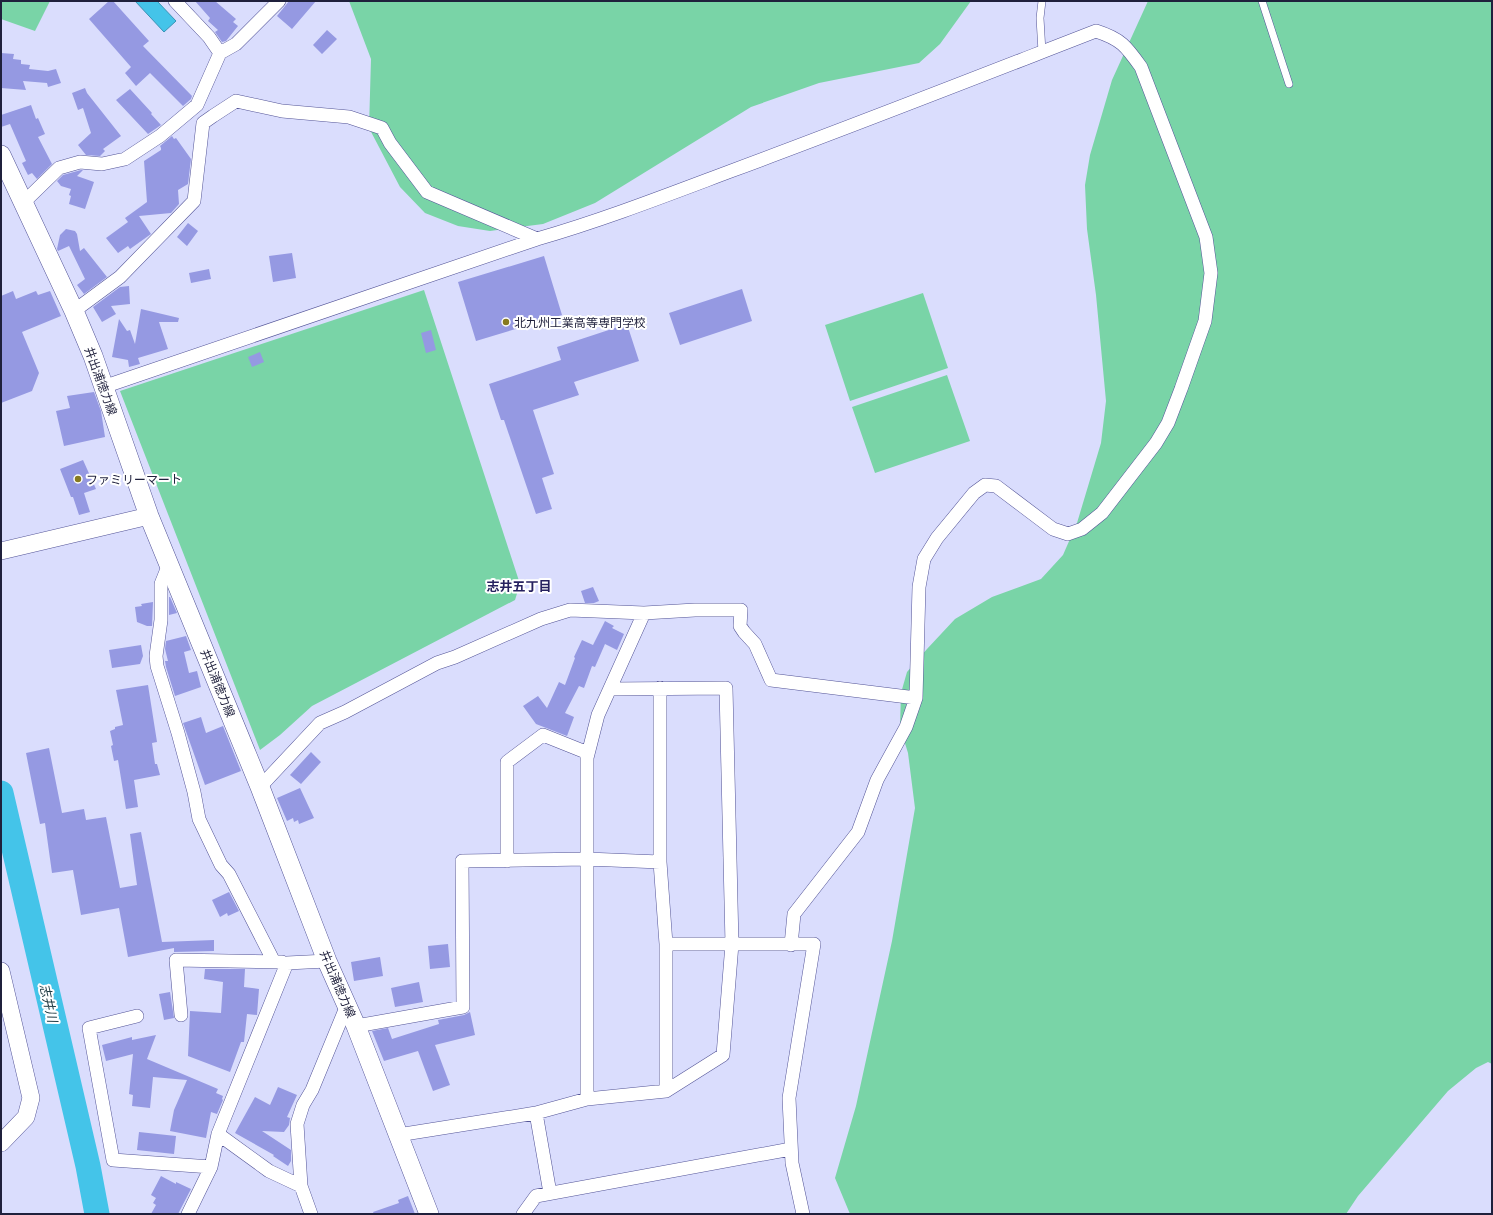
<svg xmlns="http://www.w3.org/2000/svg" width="1493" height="1215" font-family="Lato,'Noto Sans JP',sans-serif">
<rect width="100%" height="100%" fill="#daddfd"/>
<path fill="#79d4a7" d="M1,1h49l-15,30 -34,-12z
M349,1h622l-31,43 -21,19 -100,20 -68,24 -156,96 -52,21 -53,7 -32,-5 -33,-13 -25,-26 -31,-59 2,-69z
M1148,1h344v1063l-4,-2 -12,6 -28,23 -90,105 -12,18h-496l-15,-36 21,-72 36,-165 23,-133 -7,-55 -8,-26 1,-34 6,-21 20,-23 28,-30 37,-22 49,-18 22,-24 14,-32 24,-80 5,-42 -10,-106 -9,-66 -2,-44 5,-30 22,-75z
M424,290l96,294 -5,16 -203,106 -32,29 -20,15 -140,-359z
M923,293l25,75 -98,33 -25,-76z
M947,375l23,66 -95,32 -23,-66z"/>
<path fill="#44c4e9" stroke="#3993b5" d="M135,1h22l19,20 -12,11z"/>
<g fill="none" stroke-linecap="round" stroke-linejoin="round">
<path stroke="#44c4e9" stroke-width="25" d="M1,793l87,373 9,48"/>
</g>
<path fill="#9599e2" d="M109,1h4l36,40 -6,5 49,50 -1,3 -8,7 -33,-33 -14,13 -11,-13 6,-6 -42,-48z
M195,1h20l21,18 -3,3 5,4 -12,15 -4,1 -7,-10 3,-2 -10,-9 2,-3z
M289,1h27l-24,28 -15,-13z
M327,30l10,9 -15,15 -9,-9z
M1,53l13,1 -1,5 8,1v4l9,1 -1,4 19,2 8,-2 5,14 -13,4 -1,-4 -24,-2 3,9 -25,-2z
M85,88l2,5 34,43 -18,13 2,2 -5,5 -14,-1 -8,-10 13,-12 -8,-25 -5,2 -6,-17z
M130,89l22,24 -1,1 10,11 -13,9 -32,-34z
M31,105l5,14 2,-1 7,16 -7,3 14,27 -15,15 -5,-6 -4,2 -6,-12 4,-2 -16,-37 -9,3v-12z
M172,136l2,3 2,-1 15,21 -3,25 -10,6 1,14 -8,9 -32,3 12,18 -21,15 -2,-3 -10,7 -12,-15 22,-16 -3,-4 22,-16 -3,-41 17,-11v-2l-1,-2z
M81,170h2l-6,6 17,6 -9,27 -16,-5 2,-8 -2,-1 2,-6 -10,-3 -4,-5 6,-6z
M188,223l10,8 -11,15 -10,-9z
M66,229l9,2 2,3 3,17 4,-3 23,29 -23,17 -7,-9 8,-6 -16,-33 -11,5 -1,-2 3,-14z
M292,253l4,25 -23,4 -4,-26z
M544,256l18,59 -86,26 -18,-59z
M209,269l2,10 -20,4 -2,-10z
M129,286l1,18 -19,2 5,8 -14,8 -9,-15 27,-20z
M742,289l10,32 -72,24 -11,-32z
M13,291l3,8 20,-8 2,4 12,-4 11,25 -39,16 17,41 -7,18 -31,12v-107z
M141,309l38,9 -1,4h-19l9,27 -30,9 2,6 -11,3 -1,-7 -16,-3 7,-38 8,12 3,-1 5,14z
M627,324l12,37 -65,21 5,13 -46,15 21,64 -12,4 10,31 -16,5 -32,-94h-3l-12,-36 72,-24 -4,-13z
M431,330l5,20 -10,3 -5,-20z
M260,352l4,10 -12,5 -4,-10z
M94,392l7,19 4,26 -41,9 -8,-35 14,-3 -3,-12z
M83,460l13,29 -12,4 6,19 -11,3 -6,-18h-2l-11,-28z
M593,587l6,14 -5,2h-9l-4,-12z
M169,597h1l7,16 -8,2z
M153,602l-1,24h-5l-10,-4 -2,-15 7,-1 -1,-2z
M605,621l9,5 -2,2 12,6 -7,16 -12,-6 -10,23 -3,-1 -8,22 -5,-2 -14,27 9,4 -7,19 -31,-12 -13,-18 15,-10 9,12 12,-26 6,3 10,-27 -1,-1 8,-17 11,5z
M186,636l5,14 -7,2 5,21 8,-2 4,16 -26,9 -9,-29 -1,-6h3l-3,-12 1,-8z
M141,645l2,11 -3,8 -28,4 -3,-18z
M148,685l9,57 -5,1 3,21h2l3,11 -26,5 4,27 -12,2 -8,-49 -4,1 -3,-15 2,-1 -3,-14 5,-2v-2l8,-2 -7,-35z
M201,717l5,16 17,-7 18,45 -36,14 -22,-62z
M49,748l13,65 22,-4 2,11 20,-3 14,71 17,-3 -7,-51 11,-2 21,110 52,-2v11l-40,1v-4l-46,9 -9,-49 -38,7 -8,-45 -21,3 -7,-50 -5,1 -14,-71z
M311,752l10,10 -20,22 -11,-9z
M300,788l14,30 -15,6 -1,-4 -4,2 -1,-4 -6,3 -10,-23z
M229,892l10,19 -11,5 -1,-3 -7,4 -8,-17z
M448,944l2,23 -20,2 -2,-23z
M380,957l3,19 -29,5 -3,-19z
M205,969h40l-1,18 15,2 -2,26 -10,-1 -3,28h-3l-11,30 -42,-16 2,-45 31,2 2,-31 -19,-3z
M419,982l4,20 -28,5 -4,-19z
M170,992l4,26 -10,2 -5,-26z
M470,1012l5,23 -40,10 15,40 -17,6 -15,-40 -34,10 -12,-30 16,-3 4,11 47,-15 -1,-4 26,-5z
M156,1035l-9,24 71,30 -2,4 7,3 -1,3 1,1 -6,14 -6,-2 -5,26 -36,-7 4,-21 13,-30 -34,-3 -3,31 -18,-2 1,-11 -4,-1 4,-40 -27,7 -4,-16 30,-8v3z
M278,1087l19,8 -10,22 3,1 -1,7 -5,7 -22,-1 29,19v11l-3,5 -15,-10 1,-1 -39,-22 20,-36 15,8z
M139,1132l37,4 -2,18 -37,-4z
M161,1176l15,8v-2l15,7 -13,25h-27l5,-9 -3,-2 3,-5 -5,-3z
M408,1196l7,18h-41l-1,-2 26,-9 -1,-3z"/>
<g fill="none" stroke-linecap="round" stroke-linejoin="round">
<defs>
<path id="service" d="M1262,1l27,83
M1042,52l-2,-34 2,-17"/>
<path id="minor" d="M220,53l16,-9 43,-43
M23,203l36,-35 21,-6 22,2 23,-5 35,-23 37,-31 23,-52 -11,-16 -34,-36
M74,311l46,-34 74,-76 9,-78 10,-7 23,-15 46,10 67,6 33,11 8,15 37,49 110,47
M103,387l434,-148c66,-19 130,-44 194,-68 122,-45 244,-93 365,-140 25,8 30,15 45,36l65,170 5,36 -6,48 -24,68 -13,34 -12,20 -54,70 -20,16 -14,5 -15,-5 -57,-43 -11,-1 -11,8 -37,45 -13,21 -5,28 -3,111 -10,29 -29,53 -19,52 -64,82 -3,31
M169,564l-8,20v36l-5,36 1,10 21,67 16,59 5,27 22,46 8,9 45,88
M660,688v174l6,82v147
M260,787l60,-64 25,-11 92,-49 18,-6 86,-38 29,-9 74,3 51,-3h46l-1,16 4,6 11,12 16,36 145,18
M507,861v-99l36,-27 45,18
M666,944h148l-25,154 3,65 11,51
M181,1015l-5,-55 106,2
M137,1016l-48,12 24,132 98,7
M356,1026l107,-19 -1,-146 125,-2 73,3
M587,1099v-341l11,-43 46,-102
M536,1113l14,80
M398,1135l138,-22 51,-14 79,-8 57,-36 9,-111 -6,-256 -115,1
M301,1186l-32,-15 -51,-37 69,-171 40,-2
M188,1214l23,-47 7,-33
M311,1214l-10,-28 -4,-62 6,-19 9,-15 35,-85
M523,1214l13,-18 255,-47"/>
<path id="tertiary" d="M1,551l148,-35
M1,971l30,127 -5,19 -25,26"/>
<path id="secondary" d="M1,155l73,156 19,45 56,160 111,271 67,174 29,65 73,188"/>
</defs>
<use href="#service" stroke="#535497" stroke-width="8"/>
<use href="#minor" stroke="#535497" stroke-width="14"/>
<use href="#tertiary" stroke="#535497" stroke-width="18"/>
<use href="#secondary" stroke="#535497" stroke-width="20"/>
<use href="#service" stroke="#fff" stroke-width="7"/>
<use href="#minor" stroke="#fff" stroke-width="13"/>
<use href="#tertiary" stroke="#fff" stroke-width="17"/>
<use href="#secondary" stroke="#fff" stroke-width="19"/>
</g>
<g fill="#877a20" stroke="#fff" stroke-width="1.5">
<circle cx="506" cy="322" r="4"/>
<circle cx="78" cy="479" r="4"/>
</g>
<g text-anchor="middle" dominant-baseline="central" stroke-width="4" stroke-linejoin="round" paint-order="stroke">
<g font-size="12" fill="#1f203c" stroke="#fff" text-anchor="start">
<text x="514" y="322">北九州工業高等専門学校</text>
<text x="86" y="479">ファミリーマート</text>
</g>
<g font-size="12" fill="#1f203c" stroke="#fff">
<text transform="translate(101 381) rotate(70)">井出浦徳力線</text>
<text transform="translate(218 683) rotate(68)">井出浦徳力線</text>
<text transform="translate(338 984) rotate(67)">井出浦徳力線</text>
</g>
<g font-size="13" font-weight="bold" fill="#26215f" stroke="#fff">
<text x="519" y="586">志井五丁目</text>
</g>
<g font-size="13" font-style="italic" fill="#213c44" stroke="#fff">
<text transform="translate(49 1003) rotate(77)">志井川</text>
</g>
</g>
<rect width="1493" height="1215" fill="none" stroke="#1f203c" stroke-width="4"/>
</svg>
